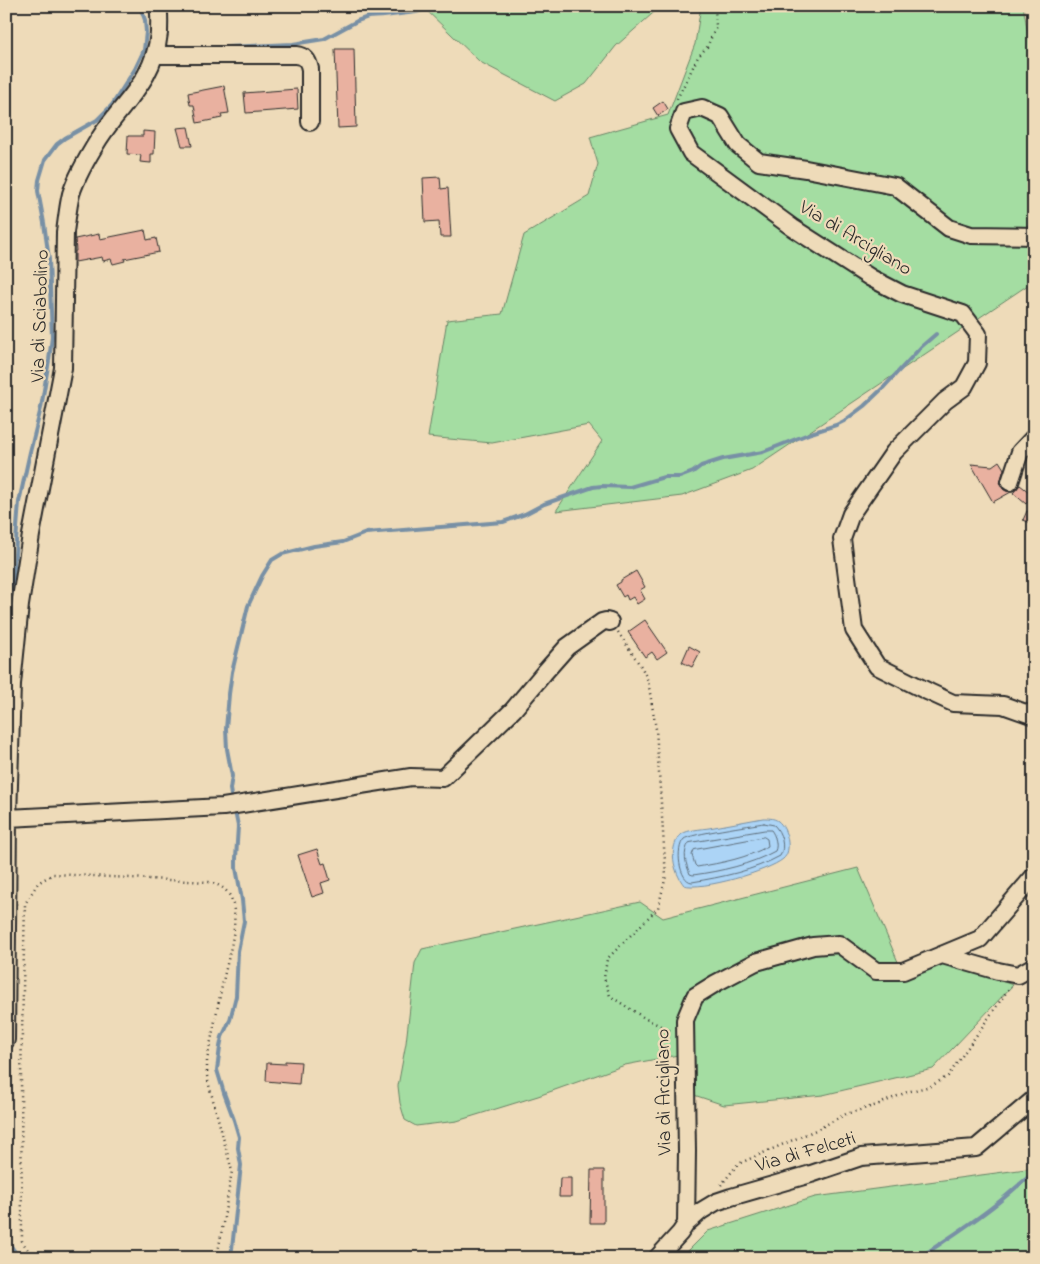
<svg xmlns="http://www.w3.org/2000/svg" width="1040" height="1264" font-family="'Indie Flower',sans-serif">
<rect width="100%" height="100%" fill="#eedbb9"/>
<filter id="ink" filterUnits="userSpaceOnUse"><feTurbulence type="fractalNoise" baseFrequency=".02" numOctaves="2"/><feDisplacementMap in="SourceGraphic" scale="10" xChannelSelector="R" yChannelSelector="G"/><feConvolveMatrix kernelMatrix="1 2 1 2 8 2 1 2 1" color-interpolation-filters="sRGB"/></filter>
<g filter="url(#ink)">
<path fill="#a4dda2" stroke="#688466" d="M422,6h239l-45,40 -30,38 -31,17 -75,-39z
M701,6h322l11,59v216l-282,189 -70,26 -126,15 46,-70 -13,-16 -97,18 -64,-6 19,-117 55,-6 22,-79 65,-39 9,-32 -8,-27 78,-22 27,-71z
M858,868l46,108 36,-15 73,24 -80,84 -110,26 -99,10 -30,-10v-43l-69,13 -87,31 -81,25 -41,5 -11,-6 -5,-17 -2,-17 8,-43 9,-80 7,-14 218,-47 23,16z
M1034,1168v90h-353l27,-27 107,-34z"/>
<path fill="#acd4f6" stroke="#7890a5" d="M763,818c5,0 11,0 15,3 9,7 15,30 5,38 -14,12 -82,32 -99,26 -10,-12 -17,-39 -2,-51 5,-4 20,-5 27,-6 18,-3 36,-7 54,-10z"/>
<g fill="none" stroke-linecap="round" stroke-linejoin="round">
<path stroke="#5f6f7c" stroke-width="1" d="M764,823l10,2c7,7 12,22 6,31 -27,15 -58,21 -88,26 -13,-1 -17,-34 -8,-43 6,-5 68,-14 80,-16z
M765,830h6c4,5 7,15 4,21 -25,14 -54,20 -82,24l-3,-1c-4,-10 -8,-21 -1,-31z
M764,837l3,2 1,7c-20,12 -47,17 -71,21l-2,-2 -3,-10 2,-5z"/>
<path stroke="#7890a5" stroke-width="4" d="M226,47l67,-3 31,-5 33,-18 11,-4 16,-1 32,-4 20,-6
M6,653l4,-34 9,-117 11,-50 11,-44 8,-48 3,-23 -3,-78 -5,-36 -6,-32 1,-11 6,-20 12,-16 8,-6 32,-18 15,-15 23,-36 9,-19 2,-18 -1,-12 -5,-14
M232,801l-2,-12 2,-13 -5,-27 -1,-20 3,-35 3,-22 16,-66 14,-30 10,-16 10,-6 32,-8 29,-4 23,-9 137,-11 22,-8 19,-10 49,-17 9,-1 28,1 34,-10h16l13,-5 8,-6 22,-7 40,-7 48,-19 25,-8 8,-4 20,-15 20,-19 37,-40 15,-13
M6,1239l13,19
M231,1258l10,-93 -3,-17 1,-11 -5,-17 -10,-27 -7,-23 3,-23 2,-10 8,-17 6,-24 2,-45 6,-30 -2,-21 -6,-32v-10l2,-32 -3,-15
M919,1258c25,-17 52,-34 76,-53 13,-10 25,-22 39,-32"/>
</g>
<path fill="#e9b1a0" stroke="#2b2b2b" d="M335,49h19l2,78 -18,1z
M224,86l5,27 -8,1 1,4 -25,5 -3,-18h-4l-2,-12z
M297,89l1,20 -52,4 -2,-20z
M663,101l5,8 -10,7 -5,-8z
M188,127l4,19h-10l-5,-18z
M143,131l12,1 -1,22h-3v9l-11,-1 1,-7 -14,-1 1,-18h15z
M440,177l1,12 7,-1 3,49h-11l-1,-16 -14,1 -2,-44z
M145,230l2,10 9,-2 3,14 -35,7 1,2 -12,3 -2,-5 -8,2 -1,-4 -27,5v-11h1l-1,-12 24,-5 1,5z
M999,461l5,8 -3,10 -1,5 3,5 3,2 5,1 -18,10 -22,-38 21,2z
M1020,485l13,10 -7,9 -13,-11z
M1027,511l7,3v10l-11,-4z
M636,571l9,16 -5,3 5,9 -8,5 -4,-7 -5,3 -2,-5 -3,2 -7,-12 5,-3v-2z
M645,620l22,32 -10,7 -5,-7 -7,5 -17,-25z
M689,646l11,6 -8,15 -10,-5z
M317,849l5,15 3,-1 5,17 -9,3 3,10 -12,4 -14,-42z
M285,1061l16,1 -2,22 -33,-3 1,-18 18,1z
M591,1170h13v53h-14z
M560,1178h11v19h-12z"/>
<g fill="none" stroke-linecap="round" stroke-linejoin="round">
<defs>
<path id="minor" d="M155,55h141c9,1 12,5 14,14v53
M1034,236l-63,-1 -22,-7 -54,-42 -89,-17 -47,-7 -21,-17 -18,-29 -18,-8 -18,4 -6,17 13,24 102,75 78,50 31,16 61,20 15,20 -1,29 -13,24 -19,14 -51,51 -43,62 -9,25 12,91 23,36 52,26 24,11 50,2 31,11
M1010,482l10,-30 14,-15
M8,818l215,-11 188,-30 32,1 70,-68 31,-37 23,-26 35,-25 4,-1 4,1
M942,955l56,16 20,4 16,-9
M6,1040l2,-222 4,-134 8,-79 11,-70 32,-167 2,-136c2,-13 3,-26 6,-38 6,-19 18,-39 28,-55 24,-38 55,-57 60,-106 0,-9 1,-18 -1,-27
M686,1224l1,-73 -2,-131 10,-24 21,-13 40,-21 57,-16 26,-2 37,27h27l77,-32 54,-63
M657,1258l23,-25 6,-9 15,-13 15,-9 15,-5 80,-23 50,-17 115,-9 58,-49"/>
</defs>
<use href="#minor" stroke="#2b2b2b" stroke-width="20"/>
<path stroke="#2b2b2b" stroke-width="2.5" stroke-dasharray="1 4" stroke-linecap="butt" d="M677,99l21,-42 9,-10 9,-20 -1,-21
M618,632l24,36 6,13 8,48 10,147 -8,32 -51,51 -3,19 6,18 36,23 27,13
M721,1185l17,-21 80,-35 28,-15 31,-9 30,-13 24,-6 17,-10 62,-89
M33,1258l-11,-17 -1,-165 4,-172 13,-21 15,-9 156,8c11,3 19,7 23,19 7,22 -3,53 -8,76 -6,27 -11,55 -17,83v16l2,9 23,86 -15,87"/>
<use href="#minor" stroke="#eedbb9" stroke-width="16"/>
</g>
</g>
<g text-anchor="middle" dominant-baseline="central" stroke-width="4.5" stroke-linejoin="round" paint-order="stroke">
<g font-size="20" fill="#2b2b2b" stroke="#eedbb9">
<text transform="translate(855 239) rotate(31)">Via di Arcigliano</text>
<text transform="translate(41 316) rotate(-88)">Via di Sciabolino</text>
<text transform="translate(665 1092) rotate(-91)">Via di Arcigliano</text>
<text transform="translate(806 1153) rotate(-16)">Via di Felceti</text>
</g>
</g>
<rect width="1040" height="1264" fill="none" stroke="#eedbb9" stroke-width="25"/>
<rect x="12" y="12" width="1015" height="1239" fill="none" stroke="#2b2b2b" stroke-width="2" filter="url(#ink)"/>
</svg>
